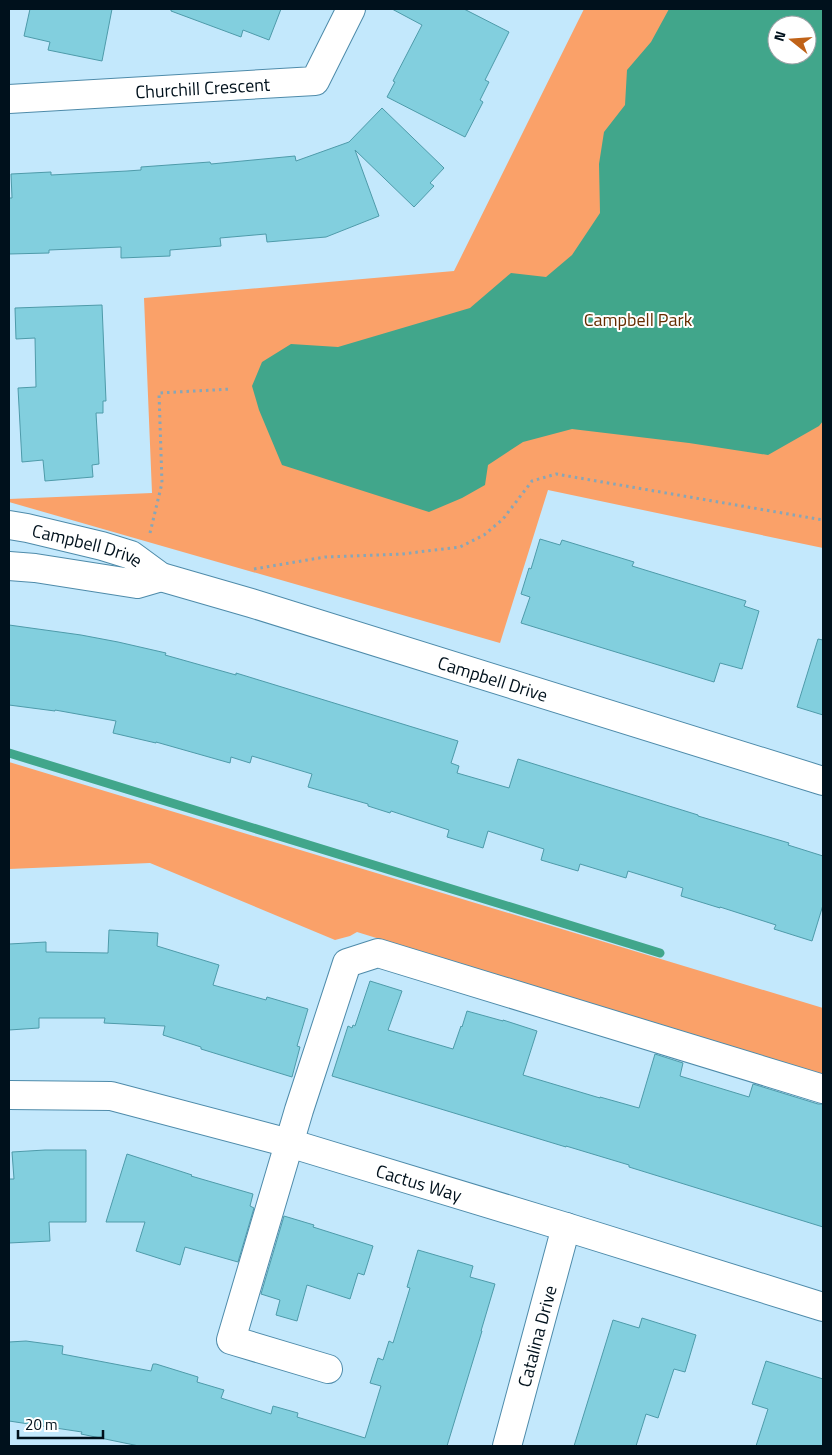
<svg xmlns="http://www.w3.org/2000/svg" width="832" height="1455" font-family="'Titillium Web',sans-serif">
<rect width="100%" height="100%" fill="#c3e8fc"/>
<path fill="#faa169" fill-rule="evenodd" d="M584,9h239v539l-275,-58 -48,153 -491,-141v-3l143,-6 -8,-195 310,-27zM777,25h30v30h-30z
M9,762l814,246v68l-466,-144 -7,4 -15,4 -185,-77 -141,6z"/>
<path fill="#41a68b" fill-rule="evenodd" d="M669,9h154v412l-4,5 -51,29 -79,-12 -117,-14 -49,13 -35,23 -3,20 -23,13 -33,14 -147,-47 -23,-55 -7,-24 10,-24 29,-18 47,3 132,-39 41,-35 35,4 26,-22 28,-42 -1,-49 5,-32 21,-27 2,-35 24,-28zM777,25h30v30h-30z"/>
<g fill="none" stroke-linecap="round" stroke-linejoin="round">
<path stroke="#41a68b" stroke-width="9" d="M9,753l651,200"/>
</g>
<path fill="#82cfde" stroke="#4e9baa" d="M30,9h82l-10,52 -54,-11 2,-8 -26,-6z
M171,9h110l-12,31 -26,-10 -2,7 -70,-26z
M392,9h72l45,23 -24,48 4,2 -9,18 3,2 -18,35 -78,-40 8,-15 -2,-1 29,-56z
M382,108l62,60 -14,15 4,3 -20,21 -59,-57 24,66 -53,21 -59,5 -1,-8 -46,4 1,8 -51,4v6l-49,2v-11l-72,3v3l-40,1v-56h3l-1,-24 40,-2v3l76,-4 14,-1v-3l69,-5 1,2 84,-8 1,5 53,-19z
M102,305l4,96h-3v12h-7l3,51 -7,1 1,12 -48,4 -2,-21 -21,2 -4,-74 18,-1 -1,-49 -19,1 -1,-31z
M540,539l20,6 2,-5 72,22 -2,4 114,35 -2,5 15,5 -17,58 -22,-6 -6,19 -193,-59 9,-26 -9,-3 8,-26 2,1z
M9,625l72,10 37,7 48,11 -1,2 71,20v-2l222,68 -7,22 8,3 -2,7 52,15 9,-29 180,56v1l91,27 -1,2 35,11v49l-11,36 -38,-12 2,-4 -56,-18v1l-39,-12 2,-8 -55,-17 -2,7 -46,-14 -2,7 -37,-11 3,-11 -56,-18 -5,17 -36,-11 2,-7 -58,-19 -1,2 -22,-7v-2l-60,-17 4,-13 -60,-18 -2,7 -19,-6 -1,6 -74,-21v1l-43,-10 3,-12 -61,-11v1l-46,-6z
M818,639l5,1v75l-26,-8z
M109,930l49,3 -1,13 62,19 -6,20 53,15 1,-3 41,12 -11,37 3,1 -8,30 -91,-28v-2l-38,-12 2,-9 -61,-3 1,-5h-66v10l-30,2v-86l37,-2v10l62,1z
M370,981l32,10 -14,39 65,19 8,-23 1,1 5,-16 36,10v-1l34,11 -14,44 77,23v-1l39,11 16,-54 28,9 -3,13 69,21 4,-13 65,20h5v123l-194,-60v-2l-63,-19v1l-234,-71 16,-50 4,2 1,-3 2,1z
M45,1150h41v72h-37l1,19 -41,2v-64h5l-2,-27z
M127,1154l65,21 -1,1 62,18 -3,12 4,2 -16,54 -53,-15 -5,18 -44,-14 9,-29h-39z
M284,1216l30,9 -1,2 60,19 -9,29 -6,-2 -8,26 -43,-14 -10,36 -21,-6 4,-15 -19,-6z
M418,1250l55,16 -3,11 25,7 -14,47h1l-35,115h-308l-58,-12 1,-2 -73,-11v-79l17,-1 37,5 -1,8 89,17 2,-7h3l42,13 -1,5 27,8 -3,8 50,16 2,-8 25,7 -1,4 68,21 16,-52 -11,-3 8,-25 5,2 6,-19 4,2 17,-55 -3,-1z
M642,1318l54,17 -11,37 -11,-3 -16,49 -12,-4 -10,32h-62l39,-126 26,8z
M766,1361l57,18v67h-67l12,-37 -16,-5z"/>
<g fill="none" stroke-linecap="round" stroke-linejoin="round">
<defs>
<g id="minor">
<path id="s1" d="M9,99l306,-18 36,-72"/>
<path id="s2" d="M9,525l18,3 75,18 29,9 30,22 90,26 572,178"/>
<path d="M9,566l26,2 102,16 24,-7"/>
<path id="s3" d="M9,1095l102,1 178,47 277,84 257,80"/>
<path d="M328,1369l-97,-29 68,-230 48,-147 31,-10 445,136"/>
<path id="s4" d="M507,1446l59,-219"/>
</g>
</defs>
<use href="#minor" stroke="#4e8baa" stroke-width="30"/>
<path stroke="#87a6b7" stroke-width="3" stroke-dasharray="2.5 4" stroke-linecap="butt" d="M150,533l12,-50 -3,-90 72,-4
M254,569l71,-12 77,-3 58,-7 24,-12 19,-16 29,-38 24,-7 267,46"/>
<use href="#minor" stroke="#fff" stroke-width="28"/>
</g>
<g text-anchor="middle" dominant-baseline="central" stroke-width="4" stroke-linejoin="round" paint-order="stroke">
<g font-size="18" fill="#00111c" stroke="#fff">
<text stroke="none"><textPath href="#s1" startOffset="194">Churchill Crescent</textPath></text>
<text stroke="none"><textPath href="#s2" startOffset="81">Campbell Drive</textPath></text>
<text stroke="none"><textPath href="#s2" startOffset="510">Campbell Drive</textPath></text>
<text stroke="none"><textPath href="#s3" startOffset="422">Cactus Way</textPath></text>
<text stroke="none"><textPath href="#s4" startOffset="114">Catalina Drive</textPath></text>
</g>
<g font-size="18" fill="#642d00" stroke="#fff">
<text x="638" y="319">Campbell Park</text>
</g>
</g>
<rect width="832" height="1455" fill="none" stroke="#00111c" stroke-width="20"/>
<g transform="translate(792 40) rotate(287)"><circle r="24" fill="#ffffff" stroke="#99a0a4"/>
<path d="M0-4L9 19L0 12L-9 19Z" fill="#c06217"/>
<text y="-8" font-size="14" font-weight="bold" text-anchor="middle" fill="#00111c">N</text>
</g>
<path d="M18 1430v8h85v-8" fill="none" stroke="#00111c" stroke-width="2.5"/>
<text x="25" y="1430" font-size="15" fill="#00111c" stroke="#ffffff" stroke-width="4" paint-order="stroke">20 m</text>
</svg>
